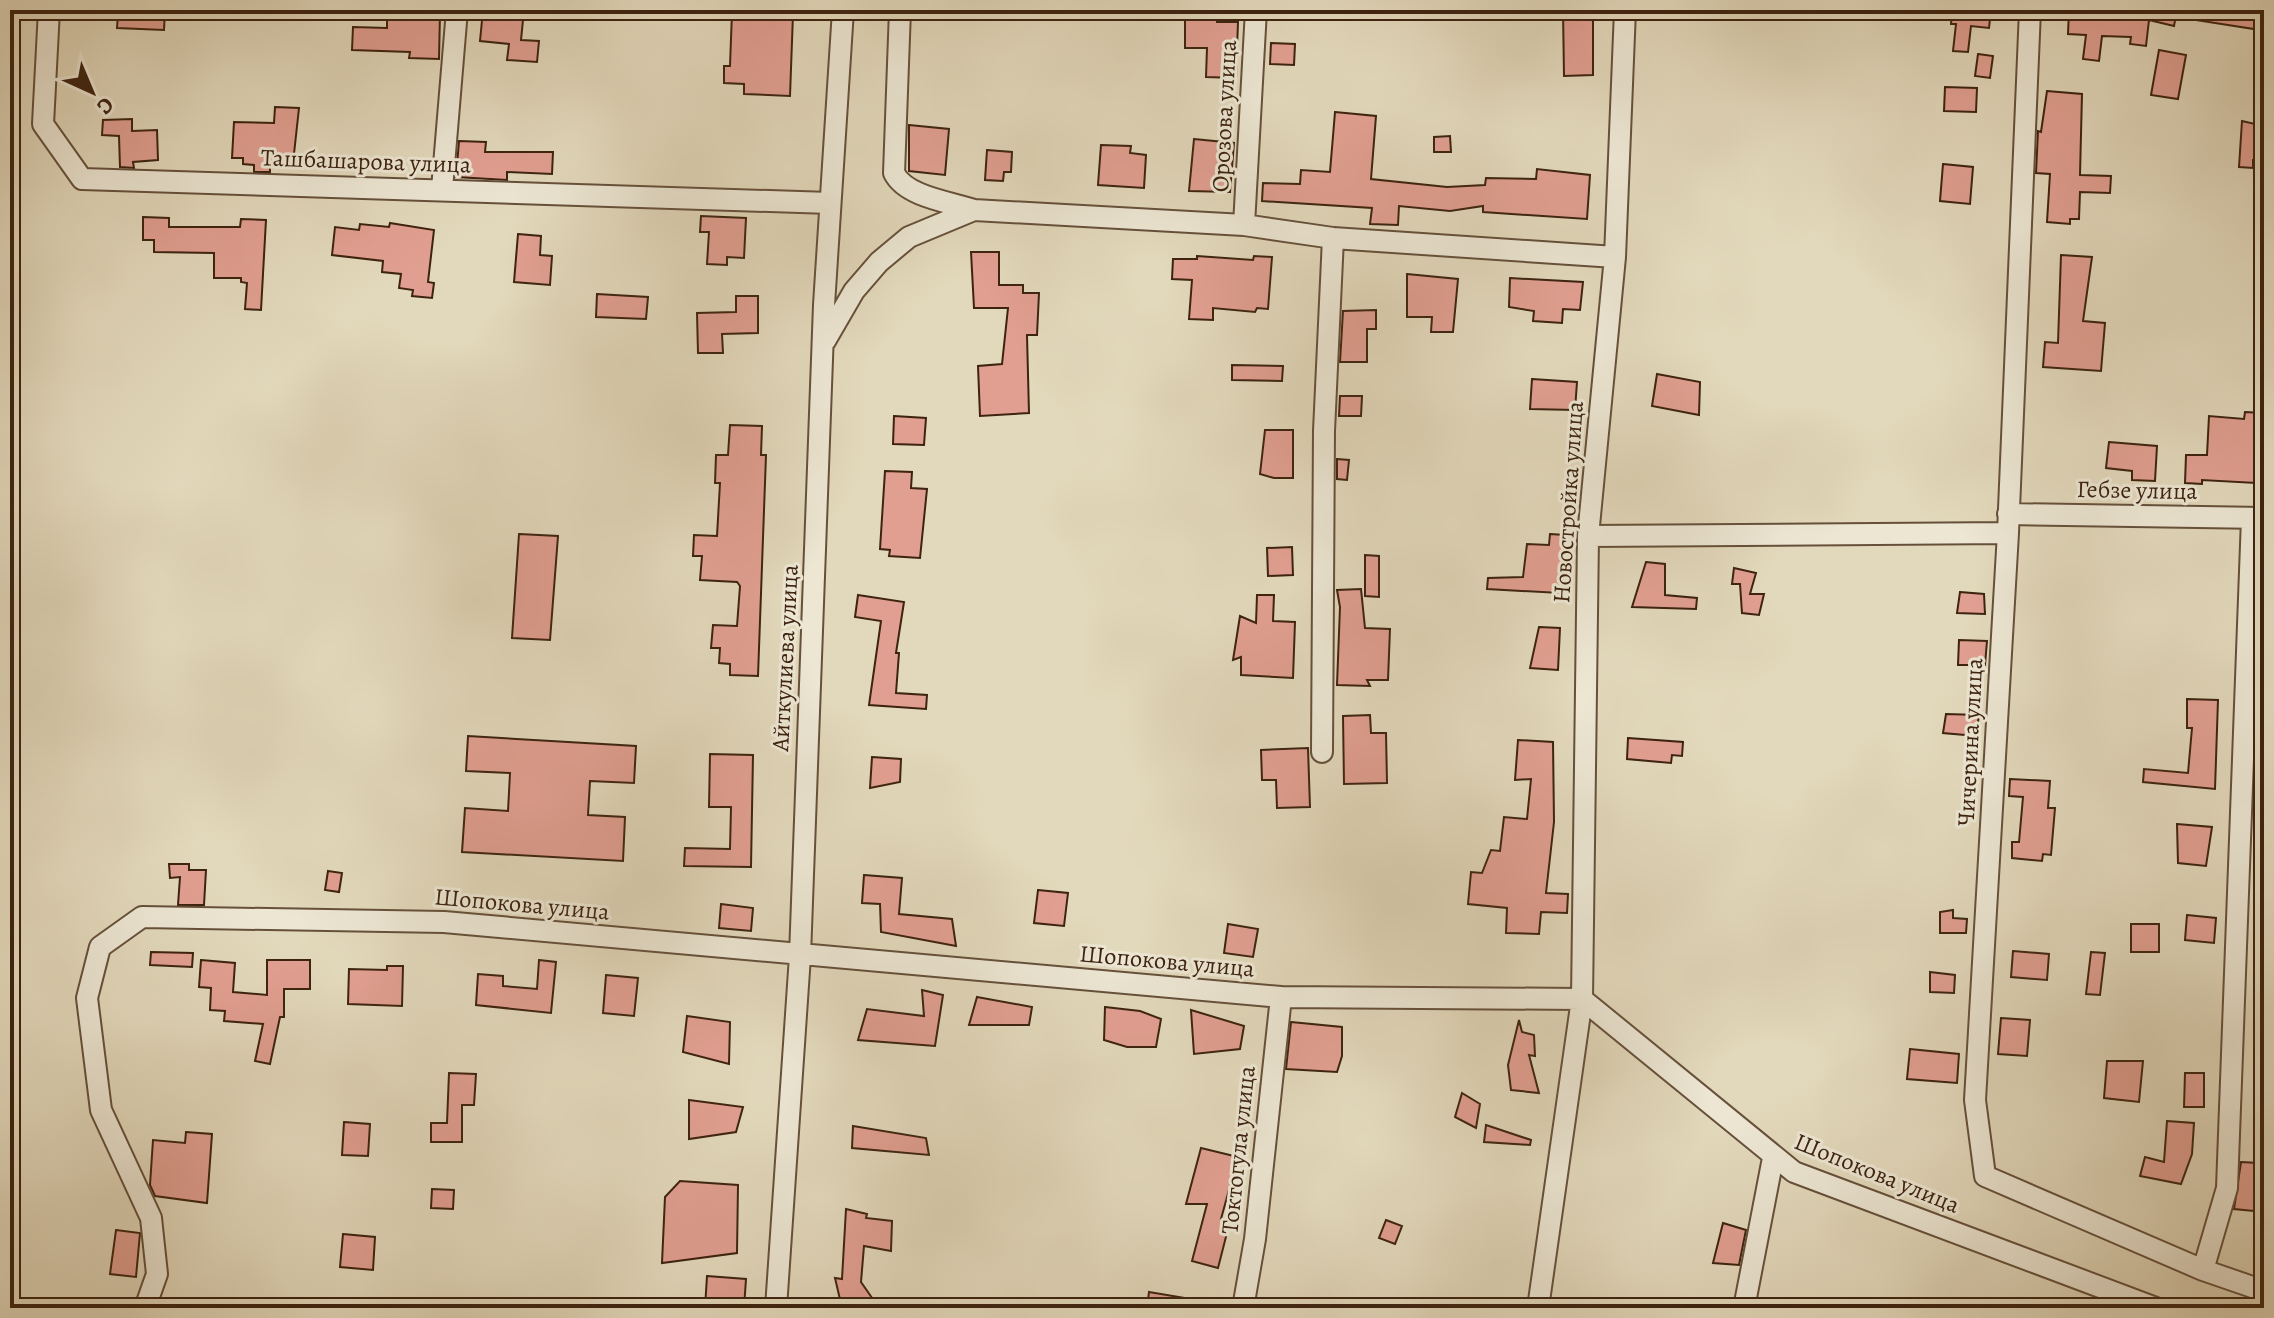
<svg xmlns="http://www.w3.org/2000/svg" width="2274" height="1318" font-family="Alegreya,serif">
<rect width="100%" height="100%" fill="#e2d8bb"/>
<filter id="stains"><feTurbulence type="fractalNoise" baseFrequency=".0025" numOctaves="4"/><feColorMatrix values="0 0 0 0 .2 0 0 0 0 .09 0 0 0 0 .02 0 0 0 .5 -.17"/></filter>
<radialGradient id="worn" r=".72"><stop offset=".6" stop-color="#630" stop-opacity="0"/><stop offset="1" stop-color="#630" stop-opacity=".3"/></radialGradient>
<path fill="#e19f91" stroke="#3d2310" stroke-width="2" d="M149,10h16l-1,20 -47,-2 1,-14 31,1z
M483,10h41l-3,30 18,1 -2,21 -30,-2 2,-16 -29,-3z
M1192,10h26l-1,12h21l-2,56 -30,-1 1,-29h-22v-28h6z
M1952,10h39l-2,18 -18,-2 -3,26 -15,-1 3,-27h-5z
M2069,10h108l-3,16 -25,-6 -3,26 -16,-2 1,-7 -29,-1 -3,25 -16,-2 3,-24 -18,-1z
M2190,10h67l-3,19 -65,-10z
M387,11l53,2 -1,46 -30,-1 1,-6 -58,-2 1,-23 34,1z
M1563,11l30,1v63l-29,1z
M732,12l61,2 -3,82 -46,-2v-10l-20,-1v-17h6z
M1271,43l24,1 -1,21 -24,-1z
M2159,50l27,5 -8,44 -27,-4z
M1978,54l15,2 -3,22 -15,-2z
M1945,87l32,1 -1,24 -32,-1z
M2047,91l35,3 -2,81 31,1 -1,17 -30,-1 -1,27h-9v5l-23,-2 3,-48 -14,-1 2,-42 3,1z
M275,107l24,1 -6,55 -23,-2v11h-16v-7l-11,-1v-6h-11l2,-36 40,1z
M1335,112l41,4 -5,63 76,8 38,-2 1,-7 50,1 1,-10 53,6 -3,44 -104,-7v-6l-33,5 -51,-5 -1,19 -28,-1 2,-16 -110,-7 1,-18 37,1 1,-14 29,2z
M132,119v12l25,-1 1,30 -25,2 1,6 -14,-1 -1,-31 -17,-1 1,-15z
M2242,121l22,5v35l-11,-1v8l-14,-1z
M909,125l40,4 -4,46 -36,-4z
M1450,136l1,16h-17v-15z
M1194,139l40,4 -4,49 -41,-1z
M459,141l27,1 -1,10h68l-1,22 -45,-2v8l-51,-3z
M1101,145l30,1 -1,7 16,2 -2,33 -46,-3z
M987,150l25,2 -1,20h-7l-1,9 -18,-1z
M1943,164l30,3 -3,37 -30,-3z
M701,216l45,2 -2,40 -17,-1v8l-20,-1 2,-32h-9z
M143,217l26,1v9h71l1,-8 25,1 -5,90 -16,-1 2,-26 -6,-1v-4h-27v-25l-60,-1v-12h-11z
M390,223l44,7 -6,52 6,1 -2,15 -20,-2 1,-6 -14,-2 2,-14 -19,-2 1,-11 -51,-6 3,-28 24,3 1,-6 29,3z
M518,234l23,2 -1,19 12,1 -2,29 -36,-3z
M971,252h28v33h24v8h16l-2,42h-10l2,78 -49,3 -2,-50 24,-2 6,-56h-34z
M2061,255l31,2 -9,64 22,2 -4,48 -58,-4 2,-25 13,1z
M1197,256l56,4 1,-4 18,1 -4,52 -11,-1 -2,4 -42,-4v12l-24,-1 3,-39 -20,-1 1,-20h24z
M1407,274l51,5 -5,53h-22l1,-15h-25z
M1510,278l73,4 -3,28 -17,-1 -1,14 -29,-2 1,-10 -25,-4z
M597,294l51,3 -2,22 -50,-2z
M736,296h22v37l-36,1 1,19h-25l-1,-40 39,-1z
M1376,310v19h-9v33h-27l3,-51z
M1232,365l51,1 -1,15 -50,-1z
M1657,374l43,8 -1,33 -47,-9z
M1532,379l45,3 -2,28 -45,-1z
M1340,396h22l-1,20h-22z
M2245,412l17,1 -6,70 -54,-3v4l-17,-1 1,-28h21l2,-39 35,3z
M894,416l32,2 -2,27 -31,-1z
M730,425l32,1 -1,29h5l-8,221 -28,-1v-11l-11,-1 1,-15h-9l2,-23 24,1 3,-40 -3,-4 -37,-2 2,-24h-9l1,-21 23,1 3,-53h-5l1,-28h12z
M1265,430h28v48h-19l-14,-4z
M2109,442l48,4 -2,35 -23,-1v-9l-26,-3z
M1337,459l12,1 -2,20 -10,-1z
M885,471l27,1 -1,16 16,1 -7,69 -31,-2 1,-6 -10,-1z
M519,534l39,2 -8,104 -38,-2z
M1550,534l15,1 -5,58 -73,-4 1,-11 35,-1 4,-33 22,1z
M1292,547l1,28 -25,1 -1,-28z
M1365,555l14,1v41l-14,-1z
M1646,562l19,2v31l32,3 -1,11 -64,-2z
M1734,568l22,5 -6,21h14l-5,21 -17,-2 -2,-29h-8z
M1361,589l4,39 25,1 -2,51h-21l3,6 -33,-1 3,-78 -3,-17z
M1960,592l24,2 1,20 -28,-1z
M858,595l46,7 -8,51h3l-3,40 31,2 -1,14 -57,-4 12,-84 -26,-4z
M1257,595h17l-1,26 22,1 -2,56 -52,-3v-18l-8,3 7,-44 16,7z
M1539,627l21,1 -2,42 -28,-2z
M1959,640l28,1 -2,24h-27z
M2187,699l31,1 -3,89 -72,-7 1,-13 44,4 4,-45h-5z
M1946,714l33,1 -3,21 -33,-3z
M1370,715l1,18h15l1,50 -43,1 -1,-68z
M468,736l168,10 -2,37 -44,-2 -2,34 37,2 -2,44 -161,-9 3,-44 43,3 2,-38 -44,-2z
M1628,738l55,4 -1,14 -10,-1 -1,8 -44,-4z
M1518,740l35,2 1,80 -8,71 22,1 -1,19 -26,-1 -2,22 -33,-1 1,-25 -39,-4 3,-32 11,1 9,-23 9,1 4,-34 23,2 4,-40 -16,1z
M1308,748l2,59 -33,1 -1,-28h-14l-1,-30z
M710,754l43,1 -2,112 -67,-1 1,-18 45,1 1,-42h-22z
M872,757l29,2 -1,23 -30,6z
M2010,779l40,2 -2,27h7l-4,47 -8,-1 -1,7 -30,-3v-16h7l4,-45 -14,-1z
M2177,824l35,3 -6,39 -28,-3z
M169,864h20v6h17l-2,35h-26l2,-28 -10,1z
M328,871l14,2 -3,19 -14,-2z
M864,875l38,3 -3,36 53,5 4,27 -75,-14 -1,-28 -18,-1z
M1038,890l30,3 -4,33 -30,-3z
M721,904l32,4 -2,23 -32,-3z
M1953,910v8l14,1 -1,14h-26v-21z
M2187,915l29,3 -2,25 -29,-3z
M1228,924l30,5 -5,28 -29,-4z
M2131,924h28v28h-28z
M2013,951l36,3 -2,26 -36,-3z
M151,952l42,1 -1,14 -42,-2z
M2091,952l14,1 -5,42 -14,-1z
M201,960l34,3 -2,29 34,3v-35h43v29h-26v28h-4l-10,47 -15,-3 8,-37 -39,-3 1,-10 -15,-1 1,-22 -12,-1z
M539,960l17,2 -5,51 -75,-8 2,-31 25,2v10l34,3z
M387,966h16l-1,40 -54,-2 1,-35 38,1z
M1930,972l25,3 -1,18 -24,-1z
M606,975l32,3 -4,38 -31,-3z
M922,990l21,5 -8,51 -77,-6 9,-31 57,7z
M977,997l55,10 -3,18h-60z
M1105,1007l35,4 21,8 -5,28h-29l-23,-7z
M1191,1010l53,16 -4,23 -46,5z
M687,1016l43,6 -1,42 -46,-12z
M2001,1018l29,2 -3,36 -29,-2z
M1519,1020l3,12 12,3 1,21 -6,-1 10,38 -28,-3 -3,-25z
M1291,1022l51,5v29l-5,16 -51,-3z
M1910,1049l49,5 -2,29 -50,-4z
M2107,1061h36l-4,41 -35,-4z
M449,1073l27,1 -2,31h-12v37h-31v-19h16z
M2185,1073h19v34h-20z
M1462,1093l18,11 -4,24 -21,-11z
M689,1100l54,7 -7,25 -47,7z
M2167,1121l27,2 -2,31 -11,30 -41,-8 5,-19 19,5z
M344,1122l26,2 -2,32 -26,-1z
M1486,1125l45,15 -1,5 -46,-3z
M853,1126l73,12 3,17 -77,-7z
M186,1132l26,2 -5,69 -52,-7 -5,-11 3,-45 32,3z
M1201,1148l37,9 -17,62 9,2 -12,47 -26,-7 15,-57h-21z
M2241,1162l17,1 -3,31 9,1v17l-30,-3z
M680,1181l58,4 -1,68 -75,10 3,-66z
M432,1189l22,1 -1,19 -22,-1z
M846,1209l21,5 -1,4 26,3 -1,30 -27,-5 -3,36 18,26h-37l-7,-30 7,1z
M1386,1220l16,6 -7,18 -16,-6z
M1723,1223l23,7 -7,35 -26,-2z
M116,1230l24,3 -4,44 -26,-3z
M343,1234l32,3 -2,33 -33,-3z
M707,1276l39,3 -2,29h-39z
M1149,1292l48,8 -1,8h-49z"/>
<g fill="none" stroke-linecap="round" stroke-linejoin="round">
<defs>
<path id="minor" d="M49,10l-6,114 39,55 748,24
M900,10l-6,163c12,24 56,29 80,37
M2030,10l-22,523 -33,567 10,76 218,94 61,21
M442,189l15,-179
M1244,225l12,-215
M825,341l29,-50 25,-29 30,-25 65,-27 270,15 89,13 282,19
M2008,514l256,4
M1588,536l420,-3
M1322,752l2,-321 9,-193
M2203,1270l24,-82 25,-670
M145,1308l12,-34 -6,-56 -50,-108 -14,-112 13,-51 42,-30 302,5 837,75 301,2 212,173 362,136
M776,1308l24,-352 24,-651 19,-295
M1243,1308l12,-69 26,-242
M1538,1308l44,-309 6,-463 27,-279 10,-247
M1744,1308l29,-150"/>
</defs>
<use href="#minor" stroke="#66503b" stroke-width="24"/>
<use href="#minor" stroke="#ece6d3" stroke-width="20"/>
</g>
<g text-anchor="middle" dominant-baseline="central" stroke-width="6" stroke-linejoin="round" paint-order="stroke">
<g font-size="24" fill="#3d2310" stroke="#ece6d3">
<text transform="translate(1224 116) rotate(-87)">Орозова улица</text>
<text transform="translate(366 161) rotate(2)">Ташбашарова улица</text>
<text transform="translate(2137 490) rotate(1)">Гебзе улица</text>
<text transform="translate(1568 502) rotate(-86)">Новостройка улица</text>
<text transform="translate(785 658) rotate(-87)">Айткулиева улица</text>
<text transform="translate(1970 742) rotate(-87)">Чичерина улица</text>
<text transform="translate(522 904) rotate(5)">Шопокова улица</text>
<text transform="translate(1167 961) rotate(5)">Шопокова улица</text>
<text transform="translate(1238 1150) rotate(-84)">Токтогула улица</text>
<text transform="translate(1877 1173) rotate(22)">Шопокова улица</text>
</g>
</g>
<rect width="2274" height="1318" fill="none" stroke="#e2d8bb" stroke-width="40"/>
<rect x="12" y="12" width="2250" height="1294" fill="none" stroke="#3d2310" stroke-width="4"/>
<rect x="20" y="20" width="2234" height="1278" fill="none" stroke="#3d2310" stroke-width="2"/>
<g transform="translate(92 92) rotate(136)" stroke="#ece6d3" stroke-width="6" paint-order="stroke">
<path d="M0-6L14 30L0 20L-14 30Z" fill="#3d2310"/>
<text y="-12" font-size="22" font-weight="bold" text-anchor="middle" fill="#3d2310">С</text>
</g>
<rect width="100%" height="100%" filter="url(#stains)"/>
<rect width="100%" height="100%" fill="url(#worn)"/>
</svg>
